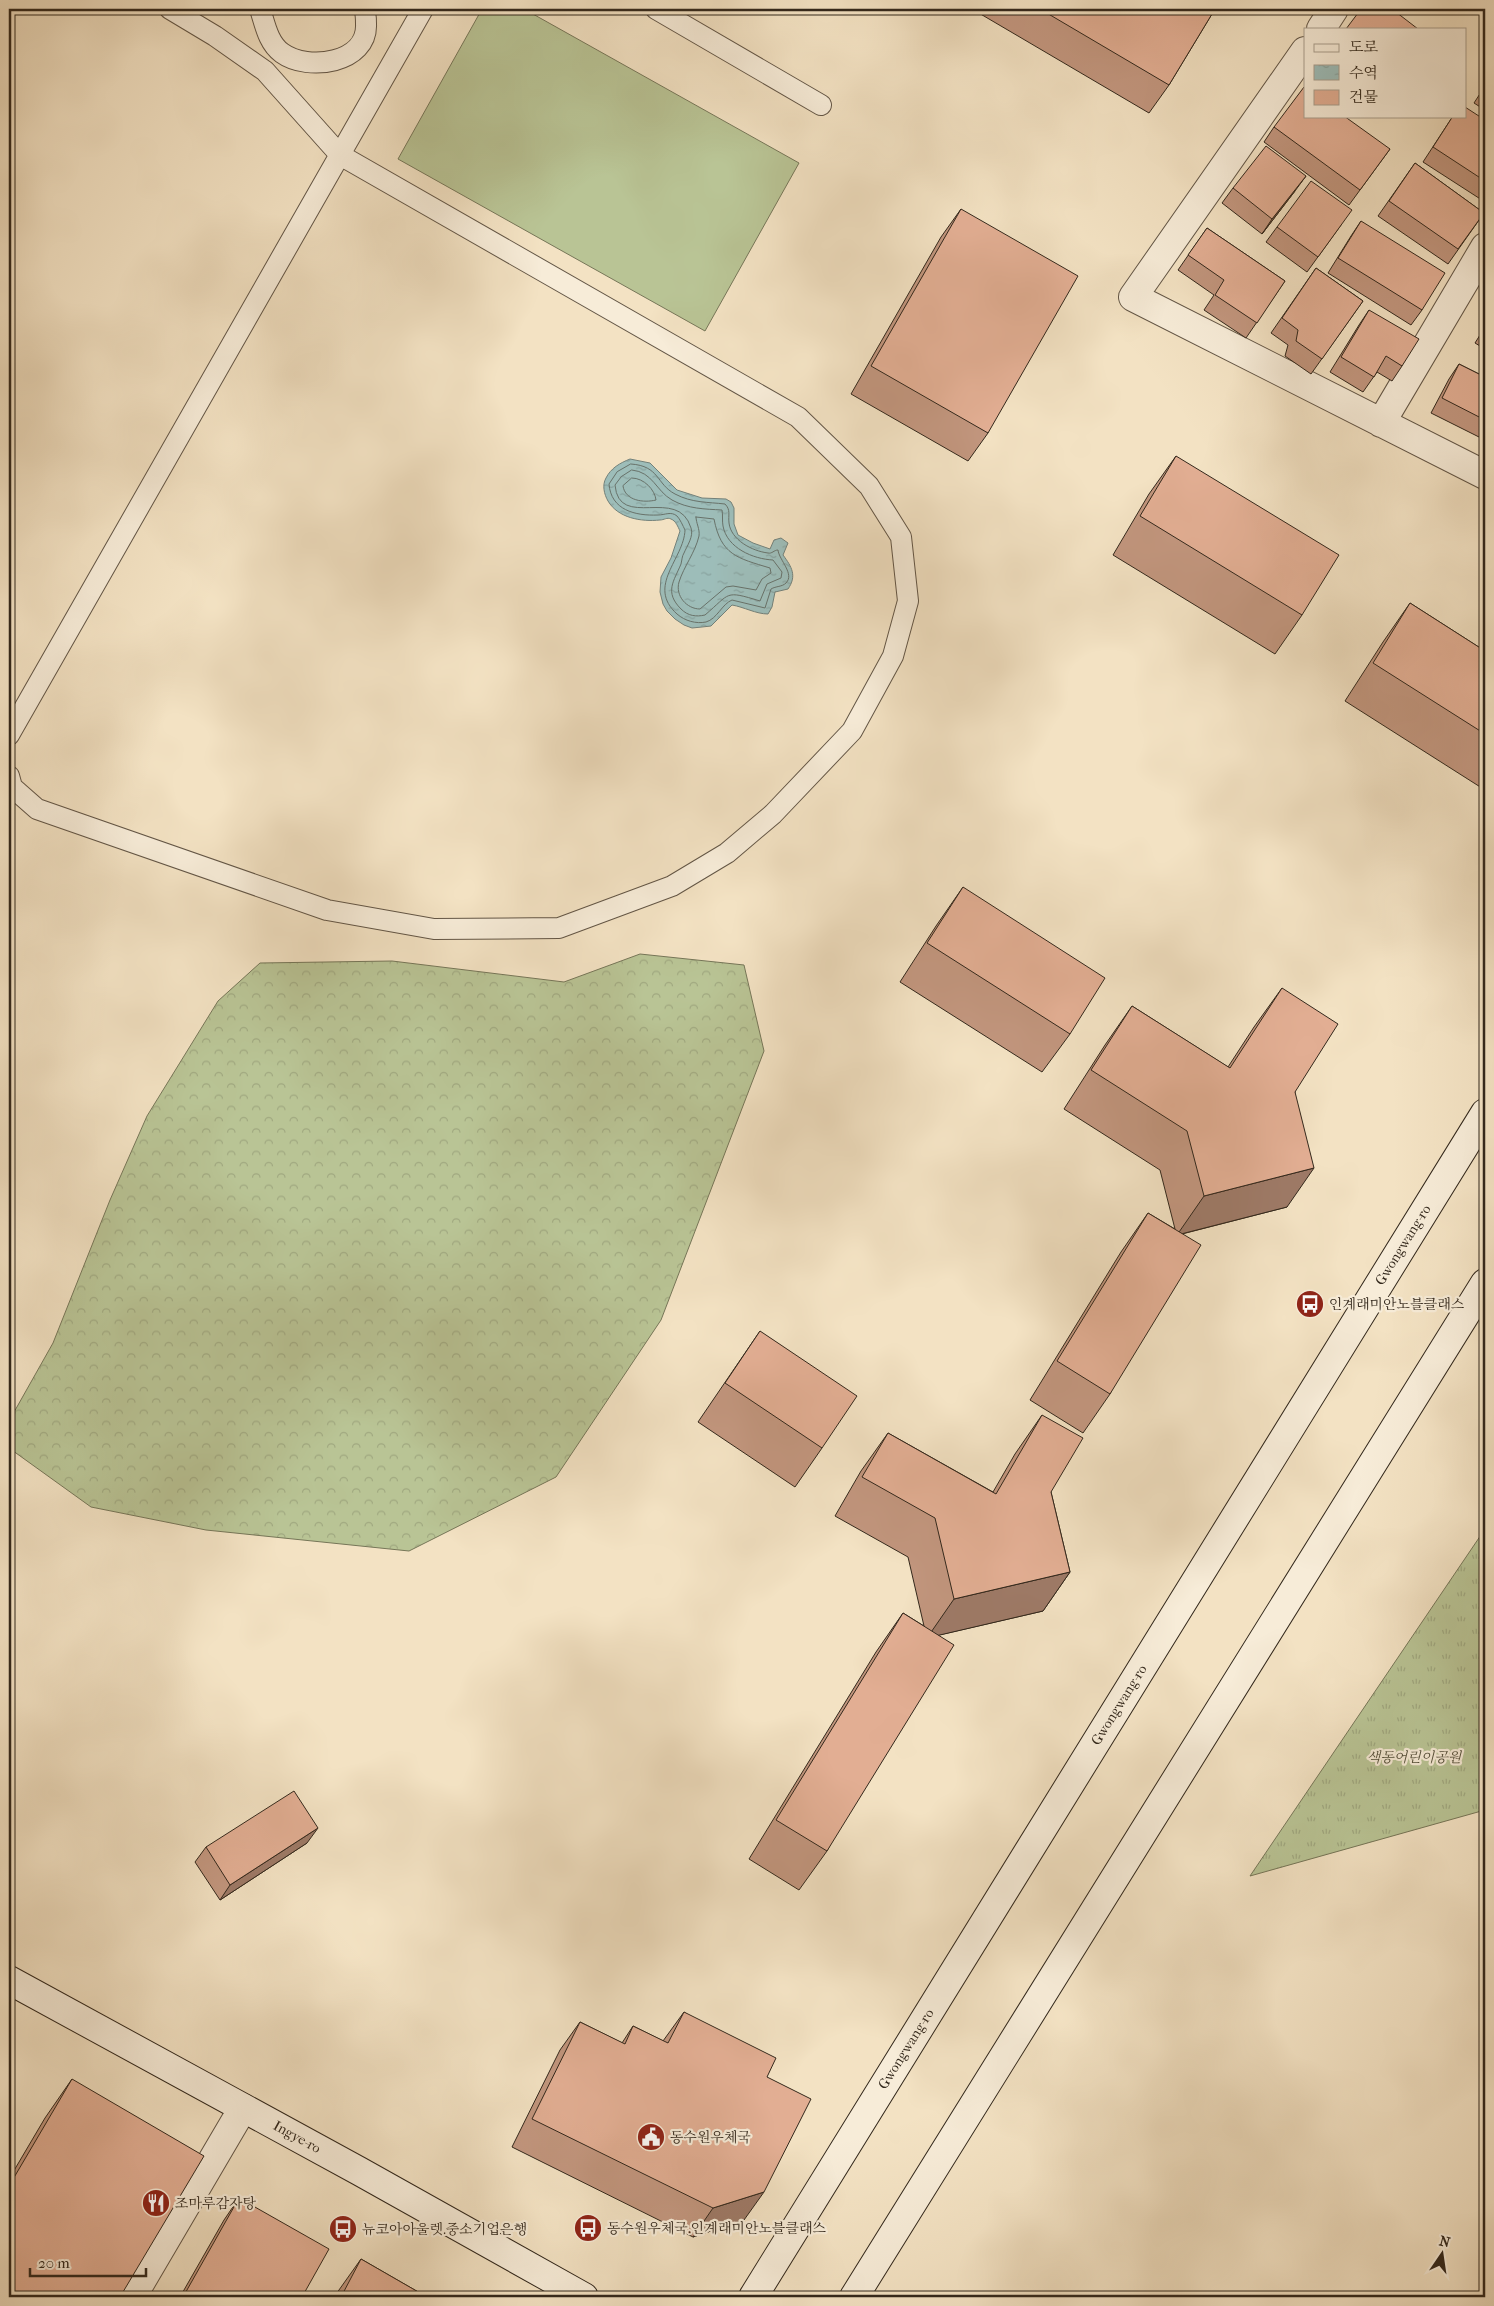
<svg xmlns="http://www.w3.org/2000/svg" width="1494" height="2306" font-family="'IM FELL French Canon','Noto Serif KR',serif">
<defs>
<pattern id="grass-tufts" width="24" height="20" patternUnits="userSpaceOnUse" patternTransform="scale(1.25)"><rect width="24" height="20" fill="#b9c495"/><path d="M3 7l-1-3M5 7V3M7 7l1-3M15 17l-1-3M17 17v-4M19 17l1-3" fill="none" stroke="#a0a880"/></pattern>
<pattern id="forest-crowns" width="20" height="18" patternUnits="userSpaceOnUse" patternTransform="scale(1.25)"><rect width="20" height="18" fill="#b9c495"/><path d="M2 6a3 3 0 1 1 6 0M12 15a3 3 0 1 1 6 0" fill="none" stroke="#a0a880"/></pattern>
<pattern id="water-ripples" width="26" height="14" patternUnits="userSpaceOnUse" patternTransform="scale(1.25)"><rect width="26" height="14" fill="#9dbdb9"/><path d="M2 4q2-2 4 0t4 0M15 11q2-2 4 0t4 0" fill="none" stroke="#88a29e"/></pattern>
</defs>
<rect width="100%" height="100%" fill="#f3e2c3"/>
<filter id="stains"><feTurbulence type="fractalNoise" baseFrequency=".004" numOctaves="4"/><feColorMatrix values="0 0 0 0 .2 0 0 0 0 .09 0 0 0 0 .02 0 0 0 .5 -.17"/></filter>
<radialGradient id="worn" r=".72"><stop offset=".6" stop-color="#630" stop-opacity="0"/><stop offset="1" stop-color="#630" stop-opacity=".3"/></radialGradient>
<path fill="url(#grass-tufts)" stroke="#767658" d="M1485,1529v281l-235,66z"/>
<path fill="url(#forest-crowns)" stroke="#767658" d="M640,954l104,11 20,86 -103,269 -105,157 -147,74 -203,-21 -115,-23 -82,-59v-27l44,-78 57,-143 37,-84 71,-115 42,-38 132,-2 172,21z"/>
<path fill="#b9c495" stroke="#767658" d="M482,9h42l275,154 -94,168 -307,-172z"/>
<path fill="url(#water-ripples)" stroke="#73817a" d="M630,459l20,4 27,27 25,8 24,1 5,3 3,6v16l4,11 15,8 17,6 4,-9 7,-2 7,5 -5,12c9,12 14,21 5,34l-13,3 -3,15 -4,7c-12,0 -24,-7 -36,-9l-21,21 -9,1 -10,1 -8,-3 -9,-6 -8,-8 -4,-7 -3,-12 1,-15 10,-19 9,-27c-2,-4 -4,-10 -9,-12 -4,-2 -7,1 -11,1 -19,2 -42,-2 -52,-19 -4,-7 -6,-16 -2,-23 5,-10 14,-15 24,-19z"/>
<g fill="none" stroke-linecap="round" stroke-linejoin="round">
<path stroke="#68726a" stroke-width="1" d="M631,464c29,2 25,20 44,30 17,9 33,8 50,10 6,6 3,11 4,19 2,17 23,28 39,30 4,1 6,-3 10,-3 1,10 17,24 8,33 -4,4 -10,3 -15,6l-6,19 -33,-8c-10,4 -15,19 -26,22 -10,2 -21,-1 -29,-8 -31,-28 7,-55 8,-84 -2,-4 -5,-11 -8,-14 -6,-5 -12,-1 -19,-1 -23,1 -47,-5 -49,-31l8,-12z
M632,470c21,2 24,21 40,30 16,9 33,9 50,10 1,5 0,11 1,16 4,22 30,33 50,34l9,12 -1,6 -14,6 -7,17c-36,-11 -29,-8 -55,14 -9,2 -17,1 -24,-6 -17,-17 -7,-28 0,-45 1,-4 1,-8 3,-11 3,-7 10,-17 7,-25 -13,-43 -72,3 -76,-43l6,-8z
M632,478c12,0 23,12 24,22 -12,3 -31,1 -33,-14z
M696,517l18,2c7,36 23,39 56,49l1,5 -9,6 -6,11 -23,-4 -7,1 -26,22c-13,0 -25,-13 -21,-27 5,-16 16,-29 20,-46 1,-7 -3,-13 -3,-19z"/>
<defs>
<path id="lane" d="M260,9c5,15 8,34 22,44 26,19 86,10 84,-29 0,-6 0,-11 -2,-15
M656,9l165,96
M9,735l414,-726
M9,776l3,11 25,22 290,101 107,19 125,-1 113,-42 55,-33 46,-39 79,-83 41,-75 15,-55 -7,-64 -32,-51 -71,-69 -458,-262 -75,-84 -50,-35 -45,-27"/>
<path id="street" d="M1321,29l13,-20
M1305,51l-172,246 352,178
M1381,423l104,-176
M132,2297l111,-189"/>
<path id="secondary" d="M9,1980l350,191 225,126
M753,2297l732,-1184
M854,2297l631,-1014"/>
</defs>
<use href="#lane" stroke="#635646" stroke-width="22"/>
<use href="#street" stroke="#635646" stroke-width="30"/>
<use href="#secondary" stroke="#33281c" stroke-width="30"/>
<use href="#lane" stroke="#f7ecd8" stroke-width="20"/>
<use href="#street" stroke="#f7ecd8" stroke-width="28"/>
<use href="#secondary" stroke="#f7ecd8" stroke-width="28"/>
</g>
<path fill="#c2967e" stroke="#33281c" d="M972,9h243l-46,76 -20,28z
M1471,9h14v9z
M1485,86v24l-11,-7z
M1453,116h12l20,4v82l-62,-40z
M1274,127l116,22 -41,56 -85,-63z
M1415,163l69,50 -36,51 -70,-48z
M1233,188l62,3 -33,43 -40,-31z
M961,209l27,224 -20,28 -117,-67 90,-157z
M1361,221l61,89 -11,15 -83,-52 23,-37z
M1341,225l-34,47 -41,-30 11,-15z
M1207,228l78,53 -39,57 -42,-28 10,-15 -36,-25z
M1316,268l47,33 -52,73 -26,-18 3,-11 -17,-12z
M1369,310l33,56 -10,15 -15,-9 -14,20 -33,-20 29,-47z
M1485,327v22l-10,-6z
M1459,364l26,13v63l-54,-27 18,-34z
M1176,456l126,159 -27,39 -162,-99 36,-61z
M1410,603l75,48v139l-140,-89 38,-59z
M963,887l107,147 -28,38 -142,-90 36,-56z
M1282,988l13,104 -8,115 -105,27 -72,160 -27,39 -53,-33 91,-148 27,-39 27,16 -15,-59 -96,-61 41,-64 27,-39 96,61 26,-40z
M760,1331l62,117 -27,39 -97,-65z
M1042,1415l9,77 19,80 -27,39 -104,24 -112,216 -28,39 -50,-31 127,-207 27,-39 21,13 -16,-69 -73,-41 26,-45 27,-38 105,59 22,-38z
M307,1843l-87,57 -25,-38 11,-15z
M684,2012l83,65 -23,143 -51,17 -181,-90 48,-97 20,-28 42,21 11,-17 30,15z
M72,2079l-63,218v-118l36,-61z
M239,2198l63,99h-122l44,-77z
M361,2259l66,38h-93z"/>
<path fill="#9e7a67" stroke="#33281c" d="M1306,176l-11,15 -33,43 10,-15z
M1314,1168l-27,39 -110,28 27,-39z
M1070,1572l-27,39 -116,27 27,-39z
M318,1828l-11,15 -87,57 10,-15z
M764,2192l-20,28 -51,17 20,-29z"/>
<path fill="#e2ae93" stroke="#33281c" d="M1040,9h175l-46,76z
M1361,9h31l26,20h-72z
M1304,87h1v29h39l46,33 -30,41 -86,-63z
M1465,107l20,13v61l-52,-34 20,-31h12z
M1266,146l40,30 -34,43 -39,-31z
M1415,163l69,50 -26,36 -69,-48z
M1311,181l41,29 -34,47 -41,-30z
M961,209l117,67 -90,157 -117,-67z
M1361,221l84,52 -23,37 -84,-52z
M1207,228l78,53 -28,42 -42,-28 9,-15 -36,-25z
M1316,268l47,33 -41,58 -26,-18 2,-11 -16,-12z
M1369,310l50,29 -17,27 -16,-10 -12,21 -33,-20z
M1459,364l26,13v43l-43,-22z
M1176,456l163,99 -37,60 -162,-99z
M1410,603l75,48v83l-112,-71z
M963,887l142,91 -35,56 -143,-91z
M1282,988l56,36 -43,68 19,76 -110,28 -17,-65 -96,-61 41,-64 98,62z
M1148,1213l53,32 -91,149 -53,-33z
M760,1331l97,65 -35,52 -97,-65z
M1042,1415l41,23 -32,54 19,80 -116,27 -19,-81 -73,-41 26,-44 108,61z
M903,1613l51,32 -127,206 -51,-31z
M294,1791l24,37 -88,57 -24,-38z
M684,2012l92,46 -9,19 44,22 -47,93 -51,16 -181,-89 48,-97 45,22 8,-18 35,17z
M72,2079l132,77 -84,141h-111v-111z
M239,2198l90,51 -27,48h-119z
M361,2259l66,38h-86z"/>
<defs>
<symbol id="bus-disc" viewBox="-11 -11 22 22"><circle r="9.5" fill="#8f2418" stroke="#f7ecd8"/><path d="M-5-6H5V4H4V6H2V4H-2V6H-4V4H-5ZM-3.5-4V0h7V-4ZM-3.5 1.2v1.5H-2V1.2ZM2 1.2v1.5H3.5V1.2Z" fill="#fff"/></symbol>
<symbol id="civic-disc" viewBox="-11 -11 22 22"><circle r="9.5" fill="#8f2418" stroke="#f7ecd8"/><path d="M-.6-6.5H3V-4.5H.6V-3L4-1V1h2V6H-6V1h2V-1L-.6-3ZM-1.2 2.5V6h2.4V2.5Z" fill="#fff"/></symbol>
<symbol id="restaurant-disc" viewBox="-11 -11 22 22"><circle r="9.5" fill="#8f2418" stroke="#f7ecd8"/><path d="M-5-6h1v4h1v-4h1v4h1v-4h1v5L-1.5 .5V6h-2V.5L-5-1ZM5-6V6H3V1.5H1.5Q1.5-4 5-6Z" fill="#fff"/></symbol>
</defs>
<g fill-rule="evenodd">
<use href="#bus-disc" x="1294" y="1288" width="32" height="32"/>
<use href="#civic-disc" x="635" y="2121" width="32" height="32"/>
<use href="#restaurant-disc" x="140" y="2187" width="32" height="32"/>
<use href="#bus-disc" x="572" y="2212" width="32" height="32"/>
<use href="#bus-disc" x="327" y="2213" width="32" height="32"/>
</g>
<g text-anchor="middle" dominant-baseline="central" stroke-width="4.5" stroke-linejoin="round" paint-order="stroke">
<g font-size="14" fill="#33281c" stroke="#f7ecd8">
<text transform="translate(1403 1245) rotate(-58)">Gwongwang-ro</text>
<text transform="translate(1119 1705) rotate(-58)">Gwongwang-ro</text>
<text transform="translate(906 2049) rotate(-58)">Gwongwang-ro</text>
<text transform="translate(297 2137) rotate(29)">Ingye-ro</text>
</g>
<g font-size="14" fill="#33281c" stroke="#f7ecd8" text-anchor="start">
<text x="1329" y="1304">인계래미안노블클래스</text>
<text x="670" y="2137">동수원우체국</text>
<text x="175" y="2203">조마루감자탕</text>
<text x="607" y="2228">동수원우체국.인계래미안노블클래스</text>
<text x="362" y="2229">뉴코아아울렛.중소기업은행</text>
</g>
<g font-size="14" font-style="italic" fill="#544f3a" stroke="#f7ecd8">
<text x="1414" y="1757">색동어린이공원</text>
</g>
</g>
<rect width="1494" height="2306" fill="none" stroke="#f3e2c3" stroke-width="30"/>
<rect x="10" y="10" width="1474" height="2286" fill="none" stroke="#33281c" stroke-width="2.5"/>
<rect x="15" y="15" width="1464" height="2276" fill="none" stroke="#33281c"/>
<rect x="1304" y="28" width="162" height="90" fill="#f7ecd8" stroke="#a99e8d"/>
<rect x="1314" y="44" width="25" height="8" fill="#f7ecd8" stroke="#a99e8d"/>
<text x="1349" y="52" font-size="15" fill="#33281c">도로</text>
<rect x="1314" y="65" width="25" height="15" fill="url(#water-ripples)" stroke="#a99e8d"/>
<text x="1349" y="78" font-size="15" fill="#33281c">수역</text>
<rect x="1314" y="90" width="25" height="15" fill="#e2ae93" stroke="#a99e8d"/>
<text x="1349" y="102" font-size="15" fill="#33281c">건물</text>
<g transform="translate(1442 2254) rotate(13)" stroke="#f7ecd8" stroke-width="4" paint-order="stroke">
<path d="M0-4L9 19L0 12L-9 19Z" fill="#33281c"/>
<text y="-8" font-size="14" font-weight="bold" text-anchor="middle" fill="#33281c">N</text>
</g>
<path d="M30 2268v8h116v-8" fill="none" stroke="#33281c" stroke-width="2.5"/>
<text x="38" y="2268" font-size="15" fill="#33281c" stroke="#f7ecd8" stroke-width="4" paint-order="stroke">20 m</text>
<rect width="100%" height="100%" filter="url(#stains)"/>
<rect width="100%" height="100%" fill="url(#worn)"/>
</svg>
